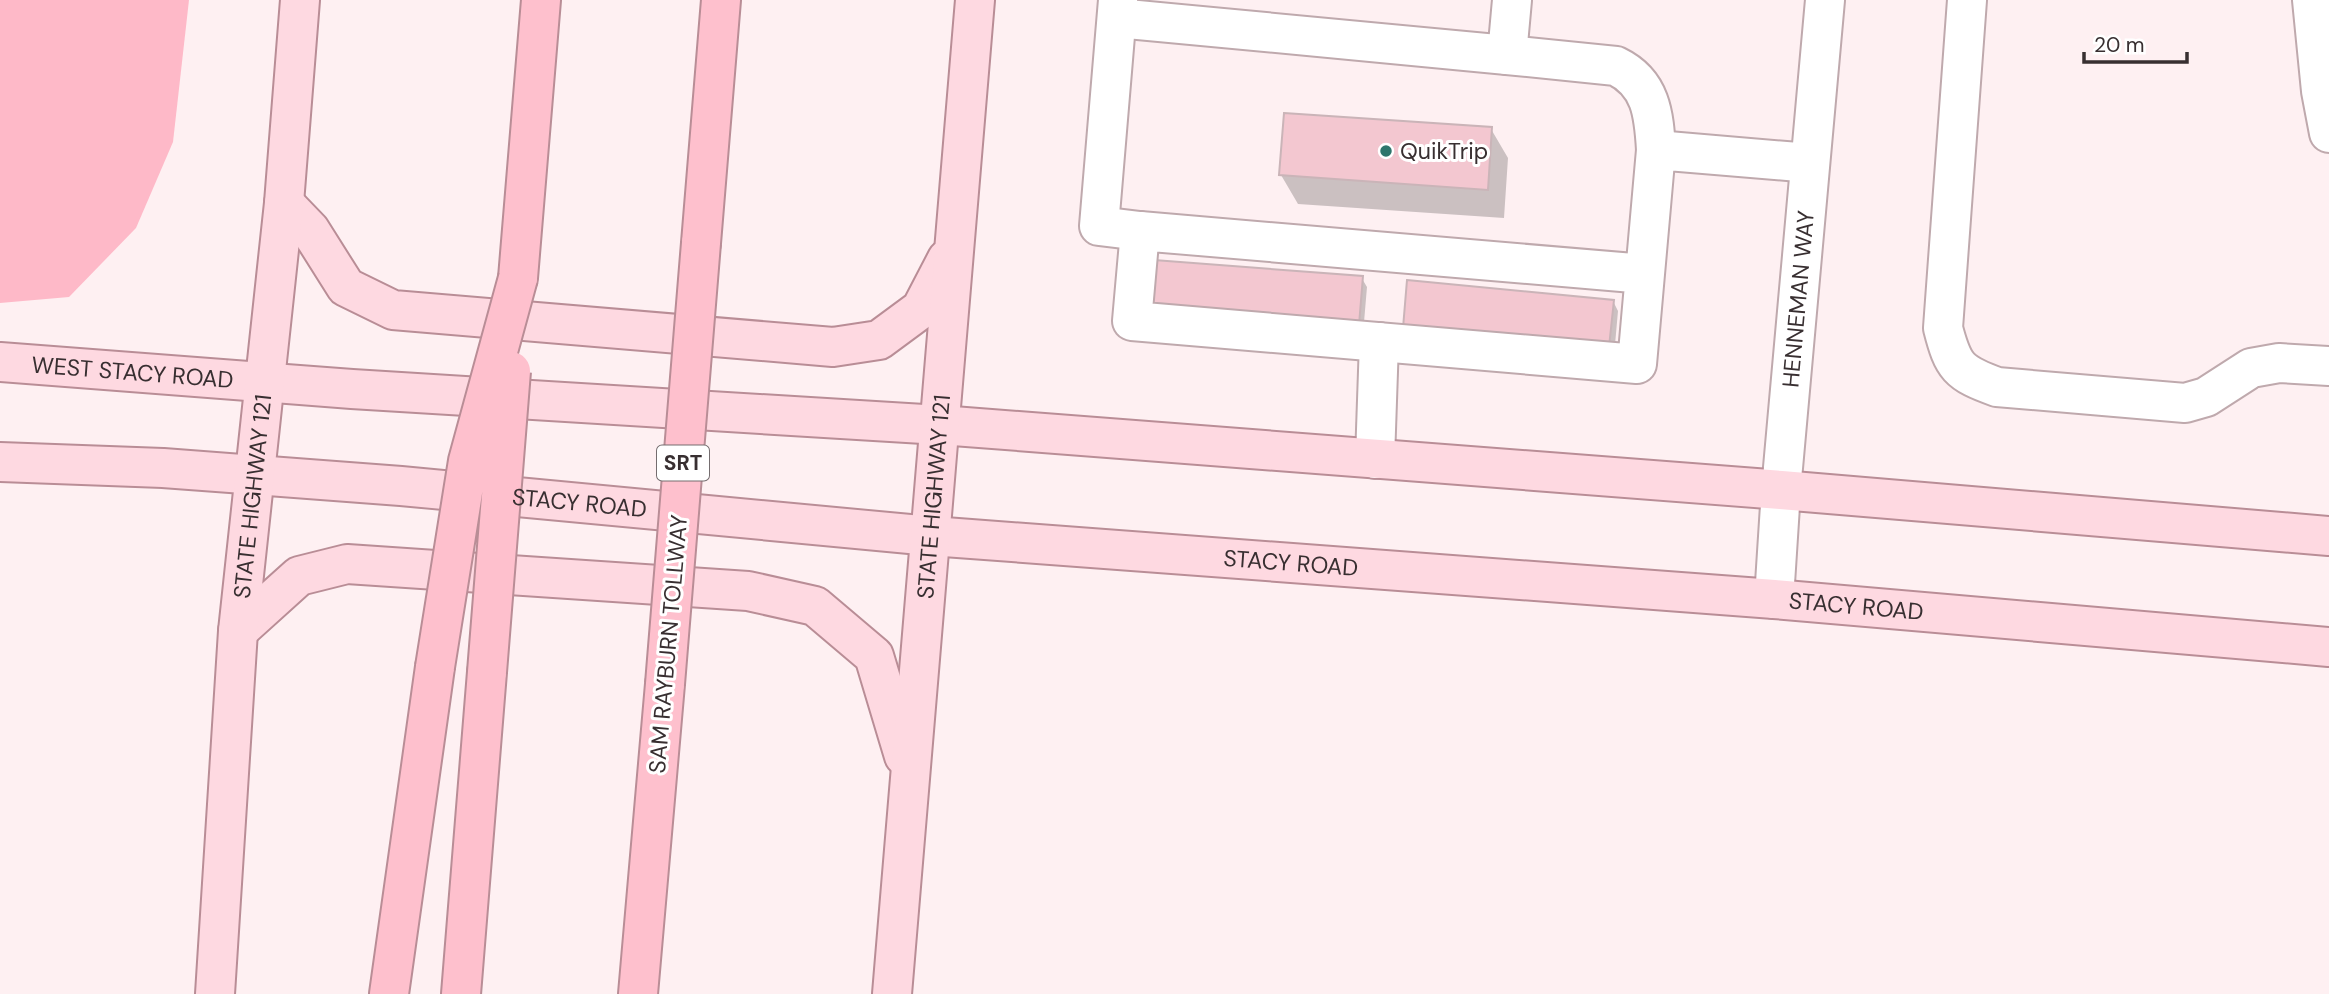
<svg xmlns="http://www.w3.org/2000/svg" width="2329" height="994" font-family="'DM Sans',sans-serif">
<rect width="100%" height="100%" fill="#fef0f2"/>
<path fill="#feb9c8" d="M0,0h189l-16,142 -37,86 -67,69 -69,6z"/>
<path fill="#0003" d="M1491,129l17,29 -4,60 -206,-14 -17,-29z
M1361,277l6,10 -4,47 -206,-15z
M1613,301l5,10 -4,45 -204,-19z"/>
<path fill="#f3c7d0" stroke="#cab4b8" stroke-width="2" d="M1284,113l208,14 -4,63 -209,-15z
M1154,260l209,16 -4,49 -209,-15z
M1407,280l207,20 -5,47 -206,-19z"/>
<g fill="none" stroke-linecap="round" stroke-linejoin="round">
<defs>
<g id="minor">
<path d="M1118,0l-19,226 41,5"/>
<path d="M1967,0l-24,328c10,39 15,45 54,59l188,16 21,-6 45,-29 28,-5 50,3"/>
<path d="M2312,0l9,91 8,42"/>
<path d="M1117,18l390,37 5,-55"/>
<path d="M1507,55l109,11c35,17 38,48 40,84"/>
<path d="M1645,274l-505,-43 -8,90 505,43 19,-214 154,13"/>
<path d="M1375,459l4,-117"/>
<path id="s1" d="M1774,599l7,-109 44,-490"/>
</g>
<g id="major">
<path d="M284,203l26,27 36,57 47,23 440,37 46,-7 42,-31 26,-50"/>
<path id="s2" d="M0,362l352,27 588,36 841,65 548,46"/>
<path id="s3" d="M0,462l163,6 238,18 530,50 843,63 555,48"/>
<path d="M238,631l61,-55 48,-12 401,27 67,15 59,50 30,100"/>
<path id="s4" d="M215,994l23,-363 46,-428 16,-203"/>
<path id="s5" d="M892,994l83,-994"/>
</g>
<path id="highway" d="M701,243l20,-243
M518,278l23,-278
M389,994l46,-327
M461,994l26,-322
M638,994l27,-310"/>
</defs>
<use href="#minor" stroke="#bfa9ad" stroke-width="42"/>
<use href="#major" stroke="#b98d96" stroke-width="42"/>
<use href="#highway" stroke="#b98d96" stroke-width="42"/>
<use href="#minor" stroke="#fff" stroke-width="38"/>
<use href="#major" stroke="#fed9e1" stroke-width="38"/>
<use href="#highway" stroke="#fec0cd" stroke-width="38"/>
<defs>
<path id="highway-bridge" d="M435,667l33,-206 50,-183
M487,672l24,-301
M665,684l36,-441"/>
</defs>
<use href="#highway-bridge" stroke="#b98d96" stroke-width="42" stroke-linecap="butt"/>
<use href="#highway-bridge" stroke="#fec0cd" stroke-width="38"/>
</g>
<circle fill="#2e756c" stroke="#fff" stroke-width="2.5" cx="1386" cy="151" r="7"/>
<g text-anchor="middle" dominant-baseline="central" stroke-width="6" stroke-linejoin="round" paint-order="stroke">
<rect fill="#fff" stroke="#746d6f" stroke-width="2" x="657" y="445.5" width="52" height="35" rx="5"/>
<g font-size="21" font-weight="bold" fill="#382f31">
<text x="683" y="463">SRT</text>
</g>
<g font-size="23" fill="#382f31" stroke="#fff" text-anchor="start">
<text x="1400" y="151">QuikTrip</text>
</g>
<g font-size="23" fill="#382f31" stroke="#fff">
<text stroke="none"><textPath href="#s1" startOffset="301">HENNEMAN WAY</textPath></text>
<text stroke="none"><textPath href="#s2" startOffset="133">WEST STACY ROAD</textPath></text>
<text stroke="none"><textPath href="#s4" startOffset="499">STATE HIGHWAY 121</textPath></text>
<text stroke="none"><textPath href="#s5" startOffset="499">STATE HIGHWAY 121</textPath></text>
<text stroke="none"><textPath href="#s3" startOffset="581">STACY ROAD</textPath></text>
<text stroke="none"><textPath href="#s3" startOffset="1295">STACY ROAD</textPath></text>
<text stroke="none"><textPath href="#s3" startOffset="1862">STACY ROAD</textPath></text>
<text transform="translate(668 644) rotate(-85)">SAM RAYBURN TOLLWAY</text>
</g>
</g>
<path d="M2084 52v10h103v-10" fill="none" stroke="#382f31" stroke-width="3.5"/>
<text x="2094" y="52" font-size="21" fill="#382f31" stroke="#ffffff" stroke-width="5" paint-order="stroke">20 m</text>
</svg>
